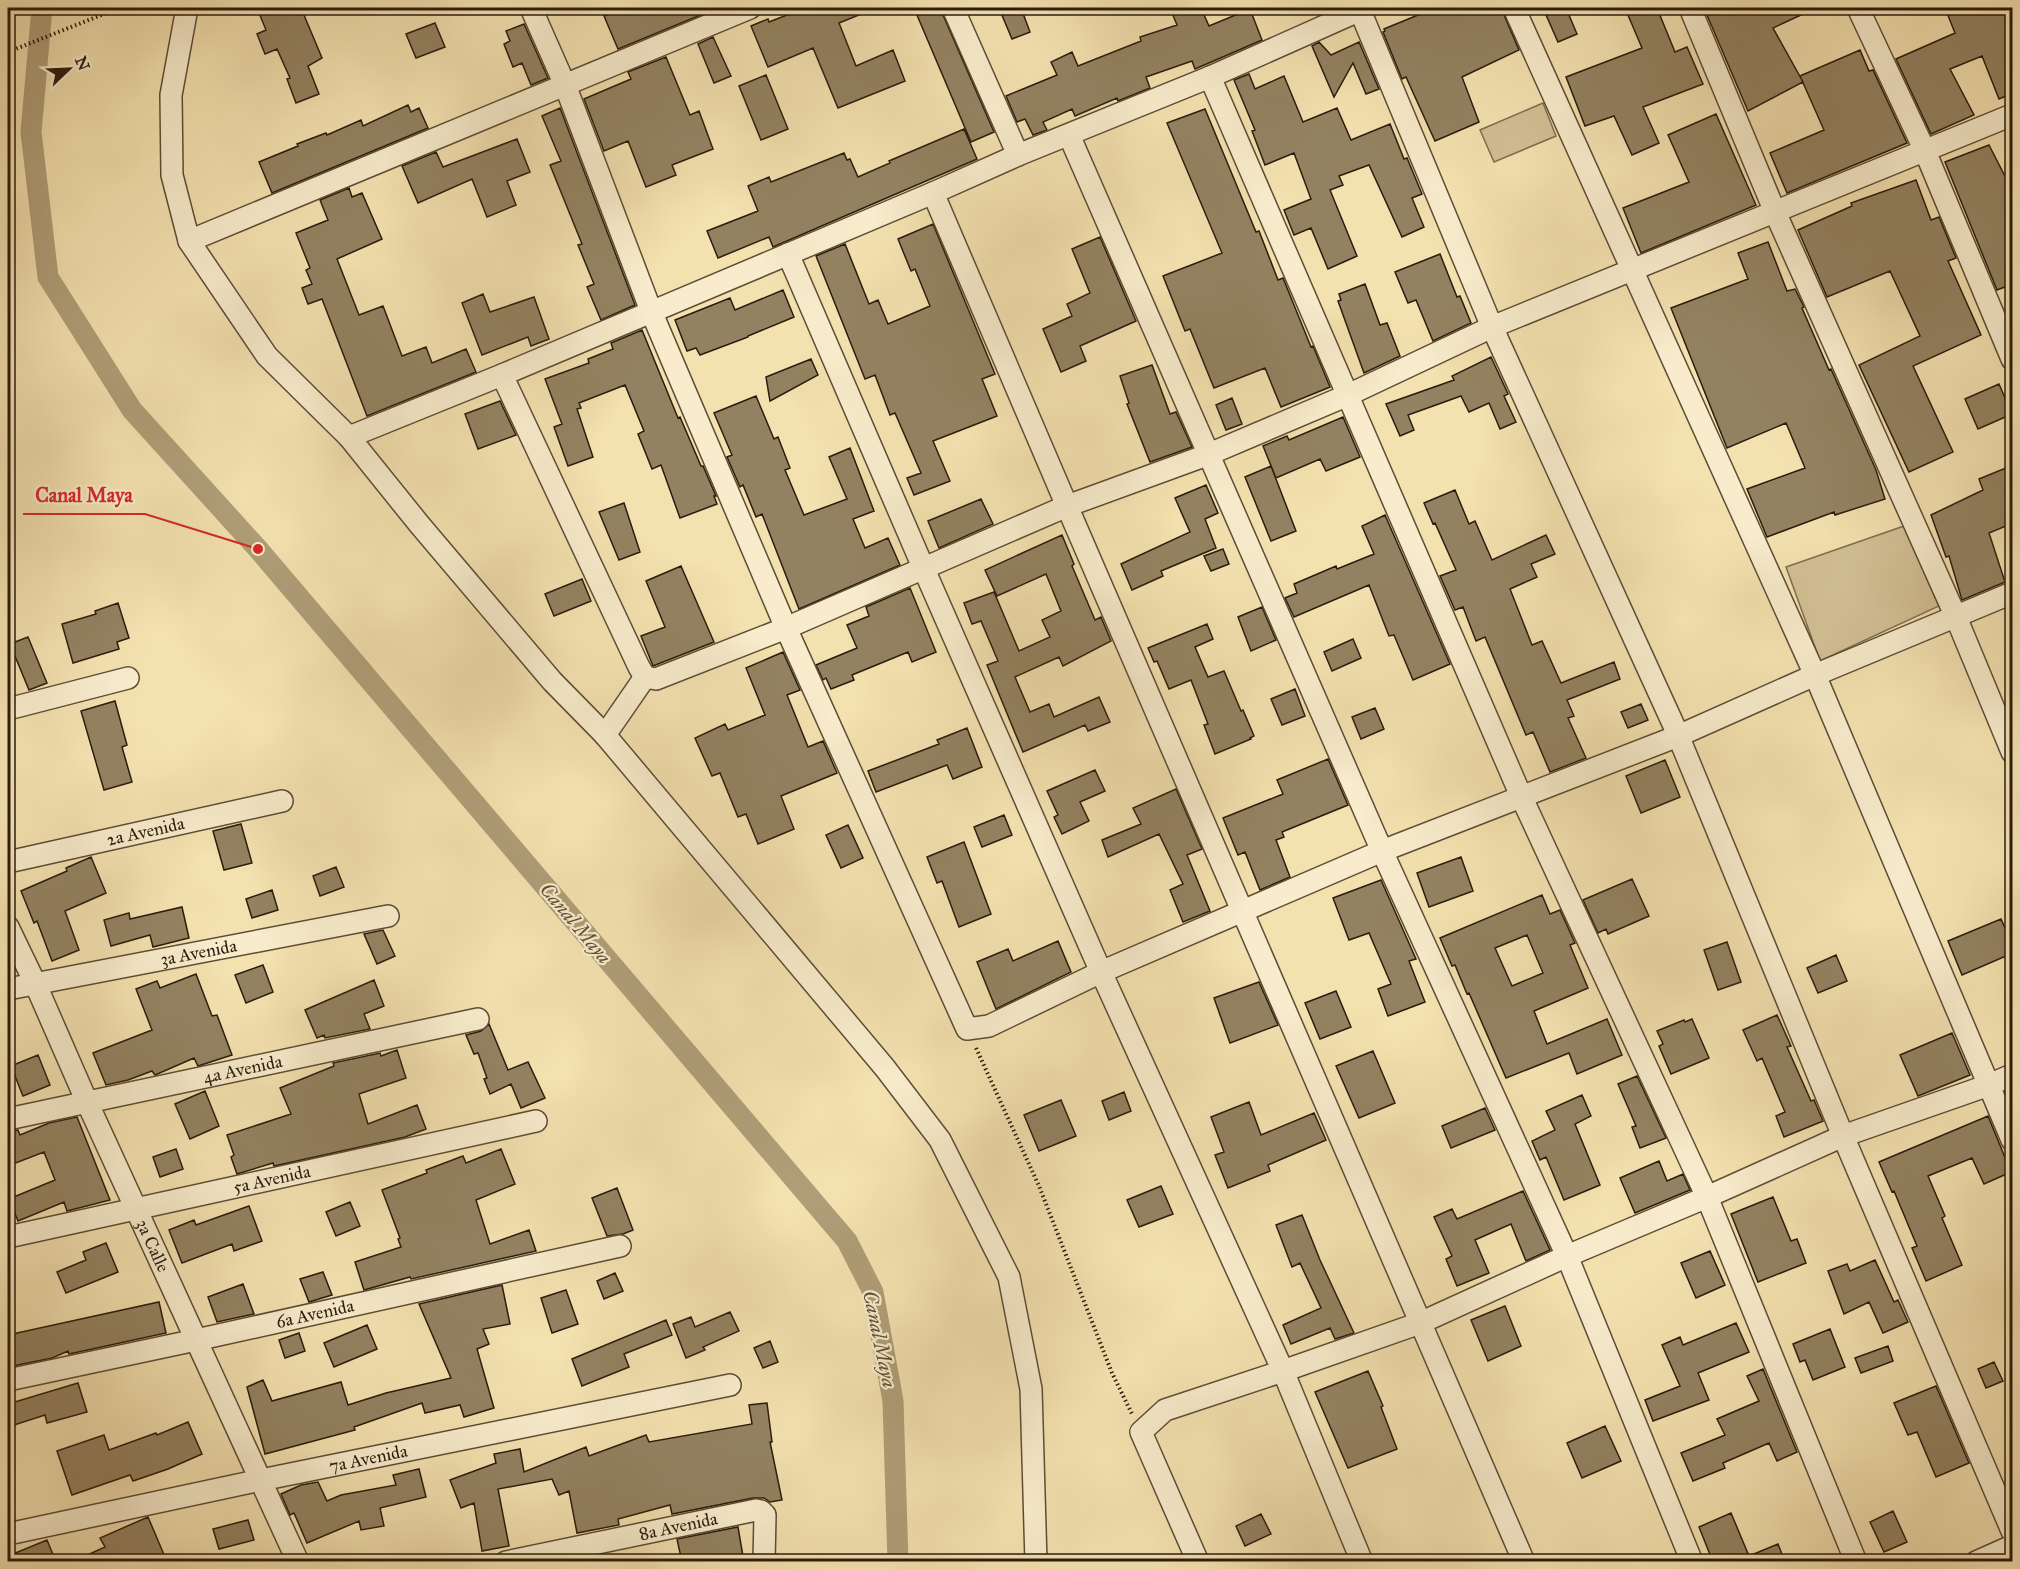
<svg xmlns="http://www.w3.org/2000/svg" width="2020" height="1569" font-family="'IM FELL Great Primer',serif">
<rect width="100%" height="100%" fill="#f4e1b0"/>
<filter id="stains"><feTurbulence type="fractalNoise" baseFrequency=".00333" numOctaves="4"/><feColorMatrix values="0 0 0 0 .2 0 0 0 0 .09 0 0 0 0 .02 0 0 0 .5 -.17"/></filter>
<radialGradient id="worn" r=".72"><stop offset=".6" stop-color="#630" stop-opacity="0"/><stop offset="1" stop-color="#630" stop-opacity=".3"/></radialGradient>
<path fill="#d2c094" stroke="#7e6e50" stroke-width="1.5" d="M1543,103l13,33 -62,26 -14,-32z
M1904,526l35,80 -119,55 -34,-94z"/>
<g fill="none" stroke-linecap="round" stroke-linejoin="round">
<path stroke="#af9e78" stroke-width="21" d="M42,8l-11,124 17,145 84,133 126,139 589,692 26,51 20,109 5,161"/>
</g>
<path fill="#938261" stroke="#2a1c0c" stroke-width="1.5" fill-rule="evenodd" d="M257,8h44l21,50 -14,8 11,28 -23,9 -9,-24 3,-1 -13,-29 -12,5 -8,-20 9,-4z
M623,8h78l2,6 -85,35 -14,-33z
M805,8h71l-37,15 17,43 37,-16 12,31 -67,27 -25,-60 -45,19 -17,-41 17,-7 1,3z
M914,8h26l54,124 -23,10z
M999,8h22l9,24 -18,7z
M1170,8h31l8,18 41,-17 12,31 -67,29 -3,-8 -46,16 4,11 -32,13 -1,-3 -42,18 -3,-7 -29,13 4,8 -14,5 -8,-16 -8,3 -11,-26 51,-21 -6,-13 21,-10 6,14 63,-25 -1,-4 37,-12z
M1435,8h66l18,42 -57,27 17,45 -44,19 -29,-64 -4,2 -19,-47 2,-1 -1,-2z
M1543,8h23l11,26 -19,8z
M1625,8h32l18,44 12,-5 16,37 -60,23 16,36 -27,12 -18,-39 -29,10 -19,-49 76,-29z
M1704,8h112l-43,20 30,54 -55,29z
M1945,8h60l8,19v66l-14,6 -17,-43 -32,13 24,46 -43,19 -35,-75 59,-26z
M435,23l10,24 -29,11 -10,-24z
M524,24l24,54 -17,7 -9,-22 -9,4 -9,-23 6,-3 -4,-10z
M713,37l18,39 -17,7 -16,-39z
M1319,42l12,13 28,-13 20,47 -13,5 -13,-31 -19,34 -22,-51z
M1860,50l9,21 4,-1 34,73 -120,50 -17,-40 54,-23 -24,-54z
M666,57l24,58 9,-4 14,38 -41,16 4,10 -30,12 -18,-46 -24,10 -20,-52 47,-20 -3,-7z
M1249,74l6,15 29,-13 19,46 34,-14 14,32 39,-16 14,35 3,-1 15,36 -10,4 12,29 -22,10 -33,-72 -30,11 4,9 -13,5 27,66 -29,13 -17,-41 -17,7 -10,-25 27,-11 -17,-46 -29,12 -13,-34 3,-1 -21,-50z
M766,75l22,54 -27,11 -22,-54z
M408,105l3,7 8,-4 9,20 -156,65 -13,-31 39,-16 -1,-2 29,-11 1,2 34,-15 2,6z
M560,108l75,197 -34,15 -14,-33 7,-3 -16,-39 4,-1 -32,-79 11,-4 -19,-45z
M1205,109l51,123 3,-1 19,49 5,-2 28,69 2,-1 17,41 -49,20 -16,-39 -51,20 -24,-59 -5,2 -22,-55 59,-23 -55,-130z
M1716,114l40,91 -115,48 -18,-45 66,-26 -21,-47z
M964,129l13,30 -204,88 -4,-10 -51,21 -11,-27 51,-20 -10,-25 21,-9 2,5 73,-29 3,7 3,-1 8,18 32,-14 -1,-2z
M517,139l13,33 -23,9 9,24 -29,12 -15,-38 -54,24 -16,-37 34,-14 7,15z
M1989,145l24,47v92l-16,6 -52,-128z
M1916,180l15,40 8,-3 17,41 -8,3 33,74 -68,31 40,86 -44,20 -50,-107 61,-29 -30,-65 -63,26 -29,-67 54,-24 -1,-3z
M349,188l3,9 10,-4 20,46 -45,20 22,56 24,-9 19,50 24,-9 6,16 34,-14 10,23 -109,44 -45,-117 -14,5 -6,-16 10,-4 -6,-14 4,-2 -14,-35 32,-13 -8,-20z
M933,224l62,150 -13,5 15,37 -64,25 17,40 -36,14 -7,-17 14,-5 -26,-60 -5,2 -15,-40 -10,4 -49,-123 29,-12 24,60 9,-4 10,24 42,-18 -15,-37 -4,2 -13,-32z
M1100,237l36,84 -56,25 6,15 -25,11 -18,-43 29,-13 -5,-12 23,-11 -18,-44z
M1768,242l19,49 8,-2 9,18 -2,1 27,62 2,-1 45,101 9,29 -50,16 -1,-3 -67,25 -20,-48 58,-21 -19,-45 -59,25 -56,-140 77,-29 -10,-26z
M1440,254l17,43 3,-1 11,27 -38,18 -17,-41 -8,3 -13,-31z
M1365,284l15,41 7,-2 13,33 -36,17 -26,-72 3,-1 -2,-6z
M783,290l11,27 -46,19v1l-48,18 -4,-7 -9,3 -12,-31 55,-22 5,12z
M483,294l7,18 44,-15 15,42 -18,7 -3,-9 -46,18 -20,-52z
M642,330l36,88 2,-1 21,49h2l13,30h-2l3,8 -37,14 -19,-53 -9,4 -14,-35 6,-3 -19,-46 -46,18 2,5 -4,1 16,48 -25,9 -14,-39 8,-3 -17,-45 44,-16 -1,-4 25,-10 -2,-6z
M1491,357l17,37 -4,2 12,26 -16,7 -11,-26 -20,9 -8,-16 -53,19 6,15 -14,6 -14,-32 68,-24 -2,-4z
M811,359l7,16 -48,26 -4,-24z
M1152,365l18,49 6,-2 16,35 -42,15 -23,-58 2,-1 -9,-27z
M1999,384l13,30 -34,15 -13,-30z
M756,396l18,43 4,-2 12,31 -5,2 19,45 43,-16 -18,-42 21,-9 24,63 -21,8 12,29 23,-10 12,27 -101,44 -37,-95 -6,3 -13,-32 -3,2 -13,-30 5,-2 -18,-42z
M1232,398l10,26 -16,6 -10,-25z
M500,401l16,34 -38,14 -13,-35z
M1343,417l17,40 -34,14 -6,-12 -44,19 -13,-32 24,-10 2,4z
M2013,465v58l-24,10 16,49 -43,18 -13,-44 -3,1 -15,-42 52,-25 -4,-11z
M1271,466l25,65 -25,10 -26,-64z
M1206,485l12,28 -13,6 11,29 -55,23 2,5 -31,14 -11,-26 69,-32 -15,-34z
M1455,490l14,34 6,-3 17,39 54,-25 9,19 -24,10 6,13 -27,12 22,56 10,-4 19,42 53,-21 6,17 -53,21 7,16 -6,2 18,40 -36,14 -17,-40 -7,3 -41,-98 -9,4 -13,-34 -8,3 -15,-34 16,-6 -21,-47 -2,1 -9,-21z
M981,499l12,25 -54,24 -11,-27z
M624,503l16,49 -21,8 -20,-48z
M1385,515l65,149 -37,16 -19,-45 -5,1 -20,-51 -75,32 -9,-19 12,-5 -3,-9 42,-18 1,3 37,-15 -12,-28z
M1062,535l12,29 -2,2 23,54 6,-3 10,24 -48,25 -4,-9 -44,20 15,35 19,-8 5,13 45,-20 11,25 -22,9 -3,-6 -62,27 -36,-87 11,-4 -17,-40 -9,3 -8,-21 30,-11 25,59 31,-14 -8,-17 19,-9 -15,-37 -49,22 -12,-26z
M1223,549l6,15 -18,7 -7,-15z
M681,566l33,76 -61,24 -12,-30 24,-9 -19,-46z
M582,579l9,22 -37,15 -9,-22z
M910,588l26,64 -24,10 -4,-10 -56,23 2,5 -23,9 -5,-11 -3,2 -7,-15 41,-17 -10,-23 22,-9 -3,-9z
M118,603l11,35 -12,4 2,7 -46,14 -11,-39 34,-10 -1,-3z
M1262,607l14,33 -25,11 -13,-34z
M1207,624l6,15 -18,8 13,30 16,-6 17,40 2,-1 11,26 -4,2 1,1 -36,15 -11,-29 4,-1 -17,-44 -22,9 -12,-28 -3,1 -6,-14z
M28,637l19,46 -18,7 -19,-46z
M1353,639l8,19 -29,13 -8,-19z
M783,652l17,38 -13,5 21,52 15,-6 14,32 -56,23 13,33 -36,15 -12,-30 -8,3 -18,-44 -8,3 -17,-38 30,-14 3,6 37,-15 -19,-47z
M1295,689l10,27 -23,9 -11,-26z
M115,701l12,44 -5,2 10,35 -28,8 -23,-79z
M1641,704l7,16 -20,8 -7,-16z
M1375,708l9,21 -23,10 -9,-22z
M967,728l15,39 -29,12 -6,-14 -71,27 -8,-21 71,-27 -2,-4z
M1328,759l20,46 -66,27 2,5 -8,3 14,37 -30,13 -15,-38 -7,3 -15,-37 60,-24 -6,-14z
M1665,760l15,37 -39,16 -15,-37z
M1095,770l10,21 -25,11 9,19 -27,13 -8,-17 4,-2 -11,-24z
M1176,789l26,60 -15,6 23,56 -27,11 -13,-32 13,-6 -24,-50 -51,23 -6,-17 39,-16 -8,-16z
M1004,815l8,20 -30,12 -8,-20z
M241,824l11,39 -28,7 -11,-39z
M848,825l15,33 -22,10 -15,-33z
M964,842l27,72 -32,13 -17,-46 -5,2 -10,-26z
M91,857l15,36 -41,18 14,39 -27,11 -15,-40 -3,2 -13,-32 46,-20 -1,-3z
M1461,857l12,34 -44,16 -12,-34z
M336,867l8,20 -24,9 -7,-20z
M1632,879l17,37 -41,18 -2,-5 -8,4 -15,-33z
M1381,880l35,79 -7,2 16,41 -37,14 -10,-27 13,-5 -22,-51 -20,7 -16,-42z
M272,890l6,20 -26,8 -6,-19z
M1542,895l8,19 10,-4 15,33 -5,2 18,43 -54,23 13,33 60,-25 15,36 -45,19 -8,-21 -63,25 -37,-85 -2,1 -12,-29 -3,1 -12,-28zM1527,935l16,38 -31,13 -17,-38z
M182,907l7,31 -36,9 -3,-12 -39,11 -7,-26 25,-7 1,6z
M2001,919l12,27v7l-51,22 -14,-34z
M383,930l12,26 -18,8 -13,-30z
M1058,941l13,31 -75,37 -19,-47 31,-13 5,12z
M1727,942l14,40 -23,8 -14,-40z
M1836,955l11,26 -29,12 -11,-25z
M263,965l10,27 -27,11 -11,-28z
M196,974l16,42 5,-1 15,40 -34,11 -4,-8 -39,17 -3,-4 -24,9 -22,5 -13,-32 59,-23 -16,-41 21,-8 3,7z
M374,980l10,26 -20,8 6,15 -45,9 -1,-3 -7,3 -12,-28z
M1259,982l19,43 -48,18 -16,-45z
M1336,991l15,36 -31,12 -15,-36z
M1777,1015l14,31 -4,1 24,54 3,-1 9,21 -39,16 -8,-21 9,-4 -23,-54 -5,3 -14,-31z
M1692,1019l17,39 -38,16 -12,-28 4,-2 -6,-13 27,-11 1,2z
M489,1024l19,46 20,-8 17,36 -24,10 -10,-24 -21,10 -6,-15 3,-1 -9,-25 -4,1 -8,-19 15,-4z
M1952,1033l18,42 -52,21 -18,-41z
M397,1050l9,28 -47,16 9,30 49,-19 9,24 -21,8 -131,29 -1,-3 -36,11 -6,-17 3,-2 -7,-20 64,-21 -11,-26 54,-22 -1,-3 47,-10 1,3z
M1373,1051l22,52 -36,15 -23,-52z
M38,1055l12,30 -27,11 -12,-30z
M1637,1076l29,62 -26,10 -8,-21 4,-1 -18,-42z
M205,1091l14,35 -29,13 -15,-35z
M1124,1092l7,19 -22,9 -7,-19z
M1582,1095l9,21 -16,8 25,61 -36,15 -18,-43 -6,3 -8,-19 23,-11 -9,-19z
M1061,1100l15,36 -37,15 -15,-36z
M1249,1102l12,33 53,-22 12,27 -58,25 2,6 -42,17 -13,-33 9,-3 -13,-35z
M1485,1108l10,22 -44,18 -9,-22z
M1988,1116l23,56 -27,12 -12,-26 -44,18 17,40 -3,2 20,47 -36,16 -14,-33 5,-2 -23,-55 -2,1 -13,-30z
M77,1117l33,83 -43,11 -3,-9 -46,19 -9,-22 46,-19 -11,-28 -36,14v-35l10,-1 2,5 29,-12z
M176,1149l7,20 -23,8 -7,-20z
M501,1149l14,35 -39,16 14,44 39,-14 7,21 -125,28 -1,-2 -46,13 -9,-28 46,-15 -3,-8 2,-1 -18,-48 45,-17 -1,-3 37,-14 3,7z
M1659,1161l8,20 16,-7 7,16 -55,23 -15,-35z
M1161,1186l12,28 -34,13 -12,-27z
M617,1188l16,42 -10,4 -16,2 -15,-38z
M1523,1191l27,59 -24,11 -15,-37 -36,16 14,33 -32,13 -11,-27 6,-3 -18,-39 18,-8 5,10z
M1773,1197l18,44 6,-2 9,24 -48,19 -27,-68z
M350,1202l10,24 -24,10 -10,-24z
M249,1206l13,35 -28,10 -2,-7 -50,19 -13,-33 25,-10 2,5z
M1302,1215l18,45 34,73 -19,6 -5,-11 -39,16 -8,-19 38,-17 -21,-45 -8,4 -16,-42z
M106,1243l12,29 -52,21 -9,-21 29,-12 -3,-8z
M1710,1251l15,34 -29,13 -15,-35z
M1875,1260l19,42 4,-2 10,22 -25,11 -14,-31 -25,12 -16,-43 19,-7 3,7z
M323,1272l9,23 -23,7 -9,-23z
M615,1273l8,18 -19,8 -7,-18z
M243,1284l11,30 -37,8 -9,-25z
M502,1285l8,39 -27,5 6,15 -12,5 17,59 -30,9 -4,-12 -35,8 -3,-10 -68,24 1,3 -90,24 -18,-67 16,-7 9,21 69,-19 7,23 38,-12 65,-15 -32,-74z
M566,1290l12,34 -26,9 -11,-35z
M159,1302l7,31 -97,21 -1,-3 -16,7 -44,9v-30l9,-4z
M1505,1306l16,40 -33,15 -17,-41z
M730,1312l9,19 -36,16 2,3 -19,8 -13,-34 18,-7 4,10z
M666,1320l6,15 -48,19 5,13 -47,19 -10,-27z
M1736,1323l13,29 -51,21 11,27 -56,21 -8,-21 35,-14 -18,-41 18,-8 3,8z
M367,1325l10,24 -43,18 -10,-24z
M1830,1329l15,38 -32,13 -8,-20 -5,2 -7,-18z
M299,1333l6,18 -20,7 -6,-18z
M770,1341l8,21 -15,6 -9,-20z
M1888,1346l5,15 -32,12 -6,-15z
M1994,1362l9,19 -17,7 -8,-19z
M1763,1369l34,83 -20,9 -8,-18 -46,20 2,5 -32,13 -12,-28 44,-18 -8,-16 42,-18 -12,-25z
M1368,1371l15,35 -2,1 16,42 -49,19 -33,-76z
M78,1383l9,29 -40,11 -2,-8 -37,12v-23z
M1936,1386l33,77 -33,14 -19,-45 -9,3 -14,-32z
M767,1403l5,39h-2l12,58 -12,2 -6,-4h-11l-81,16 -2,-9 -52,14 1,6 -42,8 -8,-42 -10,4 -7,-16 -54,10 11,57 -27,5 -8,-48 -13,5 -11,-28 46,-17 -2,-9 26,-5 4,23 62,-25 3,9 57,-21 3,7 103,-18 -3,-19z
M188,1422l14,32 -34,15 -35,12 -3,-6 -58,20 -15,-44 47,-16 5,15 47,-17 1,2z
M1605,1426l16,35 -39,17 -15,-35z
M419,1469l7,28 -46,11 4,18 -23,4 -2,-9 -52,22 -13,-30 -4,2 -9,-21 20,-9 17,-3 9,19 14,-6 55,-10 -3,-10z
M1893,1511l14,31 -23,10 -14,-30z
M1731,1513l18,43 29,-12 7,18h-72l-14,-35z
M1261,1514l10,20 -26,12 -9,-20z
M148,1517l17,40 -11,5h-82l33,-15 -5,-9z
M248,1520l6,20 -35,9 -6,-20z
M738,1527l6,35h-62l-5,-23z
M47,1540l9,22h-48v-6z"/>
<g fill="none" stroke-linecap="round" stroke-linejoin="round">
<defs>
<g id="street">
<path d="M187,8l-16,87 1,80 17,66 78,115 82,81 70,87 133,157 53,54 280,333 55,72 69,137 22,112 5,173"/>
<path d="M531,8l34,77 86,226 135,317 181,401 22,-3 112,-54 281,-121 296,-115 137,-61 197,-82"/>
<path d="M953,8l65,147"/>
<path d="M1359,8l133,319 183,401 168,408 169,395"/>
<path d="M1514,8l301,667 197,465"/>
<path d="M1690,8l85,204 181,405 56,135"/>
<path d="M1858,8l67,143 87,208"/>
<path d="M1210,77l311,719 186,401 149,365"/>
<path d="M1069,135l313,716 185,405 125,306"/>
<path d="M933,193l134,313 457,1056"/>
<path d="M189,241l561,-233"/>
<path d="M788,254l135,313 178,405 182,399 79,191"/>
<path d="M502,375l137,292 6,10 11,2 130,-51 281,-122 140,-51 141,-60 144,-68 520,-212"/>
<path d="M349,437l153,-62 431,-182 85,-38 192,-78 155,-69"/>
<path d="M8,709l120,-31"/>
<path d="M605,735l40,-58"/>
<path id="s1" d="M8,862l274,-61"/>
<path id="s2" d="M8,927l27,56 52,119 211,460"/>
<path id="s3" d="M8,989l380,-73"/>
<path id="s4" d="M8,1119l470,-100"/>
<path id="s5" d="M8,1237l528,-116"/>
<path id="s6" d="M8,1380l188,-40 424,-94"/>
<path id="s7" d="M8,1534l253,-54 469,-95"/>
<path id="s8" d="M506,1562l250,-52 5,1 4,4 -1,47"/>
<path d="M1198,1562l-57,-130 24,-22 118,-39 137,-48 147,-67 140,-59 136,-61 146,-51 23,-10"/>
<path d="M1976,1562l36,-16"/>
</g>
</defs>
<use href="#street" stroke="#5c4d35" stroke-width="24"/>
<path stroke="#2a1c0c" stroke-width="4" stroke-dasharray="1.5 3" stroke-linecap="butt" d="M8,52l111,-44
M976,1048l63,138 73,187 20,41"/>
<use href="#street" stroke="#f8eccc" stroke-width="21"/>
</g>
<g text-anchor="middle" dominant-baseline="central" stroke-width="4.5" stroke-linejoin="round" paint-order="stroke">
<g font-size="18" fill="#2a1c0c" stroke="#f8eccc">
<text stroke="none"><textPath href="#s1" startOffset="141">2a Avenida</textPath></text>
<text stroke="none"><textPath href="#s3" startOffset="194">3a Avenida</textPath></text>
<text stroke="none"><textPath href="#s4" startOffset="240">4a Avenida</textPath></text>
<text stroke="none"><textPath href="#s5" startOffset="270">5a Avenida</textPath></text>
<text stroke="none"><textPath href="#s2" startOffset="350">3a Calle</textPath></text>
<text stroke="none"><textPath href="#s6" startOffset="314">6a Avenida</textPath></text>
<text stroke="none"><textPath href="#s7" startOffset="368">7a Avenida</textPath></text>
<text stroke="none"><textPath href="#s8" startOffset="176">8a Avenida</textPath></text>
</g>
<g font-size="20" font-style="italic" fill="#5f5037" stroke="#f8eccc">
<text transform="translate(576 923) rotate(50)">Canal Maya</text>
<text transform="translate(880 1339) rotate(78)">Canal Maya</text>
</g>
</g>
<path fill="none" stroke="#d62828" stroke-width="2" d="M258 549L145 514H23"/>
<circle fill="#d62828" stroke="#f8eccc" stroke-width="2" cx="258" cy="549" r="6"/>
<g font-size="20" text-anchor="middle" font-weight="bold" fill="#d62828" stroke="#f8eccc" stroke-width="4.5" stroke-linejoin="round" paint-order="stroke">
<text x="84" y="502">Canal Maya</text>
</g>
<rect width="2020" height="1569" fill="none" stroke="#f4e1b0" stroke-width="30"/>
<rect x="9" y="9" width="2002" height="1551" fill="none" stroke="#2a1c0c" stroke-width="3"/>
<rect x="15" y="15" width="1990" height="1539" fill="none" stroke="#2a1c0c" stroke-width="1.5"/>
<g transform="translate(69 69) rotate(67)" stroke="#f8eccc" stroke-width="4.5" paint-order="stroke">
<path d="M0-4.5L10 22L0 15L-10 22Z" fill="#2a1c0c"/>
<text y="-9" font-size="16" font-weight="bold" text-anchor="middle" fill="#2a1c0c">N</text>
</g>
<rect width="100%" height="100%" filter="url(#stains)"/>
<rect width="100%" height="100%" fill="url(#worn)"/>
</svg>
